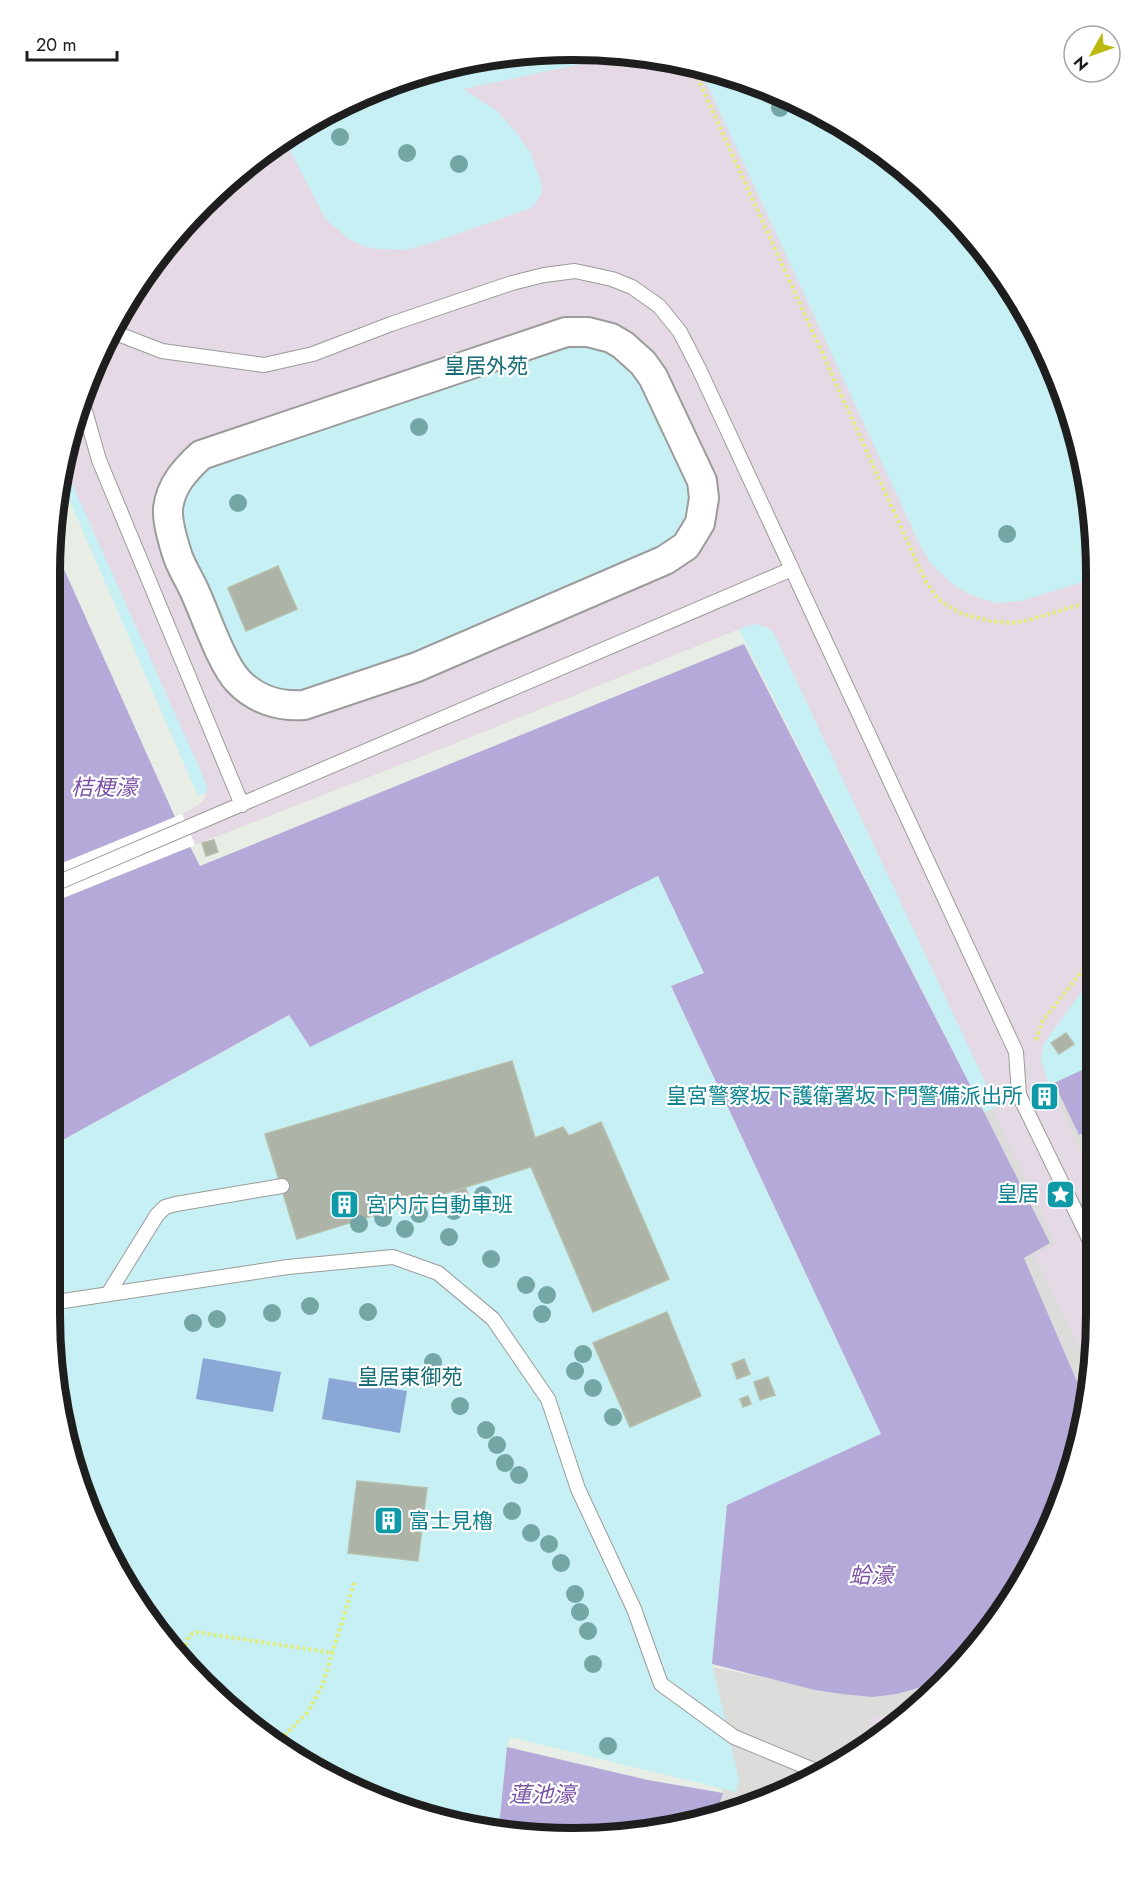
<svg xmlns="http://www.w3.org/2000/svg" width="1146" height="1888" font-family="Jost,'Noto Sans JP',sans-serif">
<rect width="100%" height="100%" fill="#e8eee5"/>
<path fill="#dcdcdb" d="M1054,1083l41,63v204l-10,50 -61,-142 26,-15 -66,-131 49,-18z
M703,1665l139,29h55l39,-11 -45,48 -150,80 -25,4 7,-22z"/>
<path fill="#c6f0f4" d="M573,50l102,10 99,29 90,49 102,90 61,84 52,125 16,101v526l-62,30 -49,18 -265,-522 -186,80 -335,126 -136,-313 15,-79 61,-122 65,-79 79,-65 91,-49 98,-30z
M658,876l46,97 -33,14 210,447 -154,72 -15,158 27,115 -3,13 -226,-55 -3,10 -8,79 -94,-15 -123,-61 -125,-117 -80,-150 -27,-168v-168l240,-132 20,32z"/>
<path fill="#8aa7d6" d="M203,1358l78,14 -8,40 -77,-13z
M329,1378l78,13 -7,42 -78,-14z"/>
<path fill="#e4d9e4" fill-rule="evenodd" d="M625,55l50,5 18,5 2,7 12,12 212,459 12,21 23,21 15,9 27,9 25,-2 74,-23v400l-15,16 -33,45 -4,7 -2,15 8,25 -16,8 7,12 15,-8 40,84v168l-5,19 -56,-115 22,-11 -64,-134 5,-2 -223,-474 -6,-5 -12,-4 -9,2 -301,121 -251,98 -13,-31 18,-10 5,-6 2,-13 -142,-317 12,-64 61,-122 65,-79 80,-66 42,81 22,20 16,8 13,3 29,1 23,-6 101,-35 5,-4 8,-12 -1,-11 -11,-30 -14,-20 -19,-21 -34,-22zM588,332l65,45 47,146 -35,37 -386,144 -56,-49 -52,-163 30,-37z
M906,1715l-15,16 -32,17 13,-32z"/>
<path fill="#b4a9d8" d="M51,540l124,277 25,49 544,-222 240,468 66,131 -26,15 61,142 -16,84 -61,122 -72,77 -39,11 -25,3 -30,-3 -27,-4 -103,-26 15,-159 154,-71 -210,-448 33,-13 -46,-97 -348,171 -21,-32 -239,132v-186l14,-5 -14,-38v-8l3,-2 -3,-8z
M1095,1064v87l-8,-12 2,-2 -3,-6 -7,4 -25,-52z
M507,1747l141,33 75,13 -7,22 -143,23 -74,-12z"/>
<path fill="#fff" d="M182,814l13,31 -144,58 -1,-35z"/>
<path fill="#aeb3a8" stroke="#b5bea9" stroke-width="1.5" d="M278,566l19,43 -51,22 -18,-43z
M214,840l4,12 -12,4 -4,-13z
M50,918l14,38 -14,5v-5l9,-3 -9,-22z
M1066,1033l8,11 -15,10 -8,-11z
M512,1061l23,77 28,-11 6,9 32,-14 68,157 -76,33 -62,-145 -234,72 -32,-105z
M1049,1086l6,12 -15,8 -7,-12z
M465,1187l3,7 -10,4 -3,-7z
M667,1312l34,84 -71,31 -37,-84z
M744,1359l6,15 -13,5 -5,-15z
M1092,1368l-5,23 -8,-17z
M768,1377l7,18 -15,5 -6,-18z
M748,1396l3,8 -8,3 -3,-8z
M357,1481l70,7 -9,73 -70,-8z"/>
<g fill="none" stroke-linecap="round" stroke-linejoin="round">
<defs>
<path id="lane" d="M113,332l49,19 102,14 49,-11 78,-30 121,-41 32,-8 31,-4 37,8 20,8 27,19 21,26 19,37 317,683 3,43 76,156
M81,397l18,63 143,345
M50,886l742,-317
M108,1294l49,-79 8,-8 11,-3 106,-18
M50,1303l238,-36 105,-10 45,16 55,46 55,80 30,90 56,120 27,75 73,53 82,34"/>
<path id="street" d="M566,332h22l23,6 12,7 20,18 10,14 49,104 2,17 -4,25 -14,23 -21,14 -248,107 -113,38c-25,2 -49,-6 -66,-24 -17,-18 -33,-68 -44,-91 -5,-11 -12,-22 -16,-33 -5,-15 -11,-34 -10,-49 3,-23 17,-38 33,-53z"/>
</defs>
<use href="#lane" stroke="#9b9b9b" stroke-width="16"/>
<use href="#street" stroke="#9b9b9b" stroke-width="32"/>
<path stroke="#e1ed77" stroke-width="4" stroke-dasharray="3 3" stroke-linecap="butt" d="M698,67l-3,5 215,475 16,35 13,18 21,13 30,8 22,2 17,-3 66,-20
M1036,1040l7,-20 52,-65
M182,1657l7,-21 7,-4 137,21
M276,1744l31,-31 15,-27 33,-106"/>
<use href="#lane" stroke="#fff" stroke-width="14"/>
<use href="#street" stroke="#fff" stroke-width="28"/>
</g>
<g fill="#74a6a6">
<circle cx="780" cy="108" r="9"/>
<circle cx="340" cy="137" r="9"/>
<circle cx="407" cy="153" r="9"/>
<circle cx="459" cy="164" r="9"/>
<circle cx="419" cy="427" r="9"/>
<circle cx="238" cy="503" r="9"/>
<circle cx="1007" cy="534" r="9"/>
<circle cx="483" cy="1195" r="9"/>
<circle cx="454" cy="1211" r="9"/>
<circle cx="419" cy="1214" r="9"/>
<circle cx="383" cy="1218" r="9"/>
<circle cx="359" cy="1224" r="9"/>
<circle cx="405" cy="1229" r="9"/>
<circle cx="449" cy="1237" r="9"/>
<circle cx="491" cy="1259" r="9"/>
<circle cx="526" cy="1285" r="9"/>
<circle cx="547" cy="1295" r="9"/>
<circle cx="310" cy="1306" r="9"/>
<circle cx="368" cy="1312" r="9"/>
<circle cx="272" cy="1313" r="9"/>
<circle cx="542" cy="1314" r="9"/>
<circle cx="217" cy="1319" r="9"/>
<circle cx="193" cy="1323" r="9"/>
<circle cx="583" cy="1354" r="9"/>
<circle cx="433" cy="1362" r="9"/>
<circle cx="575" cy="1371" r="9"/>
<circle cx="593" cy="1388" r="9"/>
<circle cx="460" cy="1406" r="9"/>
<circle cx="613" cy="1417" r="9"/>
<circle cx="486" cy="1430" r="9"/>
<circle cx="497" cy="1445" r="9"/>
<circle cx="505" cy="1463" r="9"/>
<circle cx="519" cy="1475" r="9"/>
<circle cx="512" cy="1511" r="9"/>
<circle cx="531" cy="1533" r="9"/>
<circle cx="549" cy="1544" r="9"/>
<circle cx="561" cy="1563" r="9"/>
<circle cx="575" cy="1594" r="9"/>
<circle cx="580" cy="1612" r="9"/>
<circle cx="588" cy="1631" r="9"/>
<circle cx="593" cy="1664" r="9"/>
<circle cx="608" cy="1746" r="9"/>
</g>
<defs>
<symbol id="building-square" viewBox="-11 -11 22 22"><rect x="-9" y="-9" width="18" height="18" rx="4" fill="#0f9aa8" stroke="#fff"/><path d="M-4-6H4V6H1V3H-1V6H-4ZM-2.5-4.3h1.7v1.8h-1.7ZM.8-4.3h1.7v1.8H.8ZM-2.5-1h1.7V.8h-1.7ZM.8-1h1.7V.8H.8Z" fill="#fff"/></symbol>
<symbol id="sight-square" viewBox="-11 -11 22 22"><rect x="-9" y="-9" width="18" height="18" rx="4" fill="#0f9aa8" stroke="#fff"/><path d="M0-6L1.8-2.2L6-1.7L2.9 1.2L3.7 5.4L0 3.3L-3.7 5.4L-2.9 1.2L-6-1.7L-1.8-2.2Z" fill="#fff"/></symbol>
</defs>
<g fill-rule="evenodd">
<use href="#building-square" x="1028" y="1080" width="33" height="33"/>
<use href="#sight-square" x="1044" y="1178" width="33" height="33"/>
<use href="#building-square" x="328" y="1188" width="33" height="33"/>
<use href="#building-square" x="372" y="1504" width="33" height="33"/>
</g>
<g text-anchor="middle" dominant-baseline="central" stroke-width="4.5" stroke-linejoin="round" paint-order="stroke">
<g font-size="21" fill="#156b73" stroke="#fff">
<text x="486" y="366">皇居外苑</text>
<text x="410" y="1377">皇居東御苑</text>
</g>
<g font-size="21" fill="#0d838f" stroke="#fff" text-anchor="end">
<text x="1023" y="1096">皇宮警察坂下護衛署坂下門警備派出所</text>
<text x="1039" y="1194">皇居</text>
<text x="366" y="1205" text-anchor="start">宮内庁自動車班</text>
<text x="409" y="1521" text-anchor="start">富士見櫓</text>
</g>
<g font-size="22" font-style="italic" fill="#7c53a5" stroke="#fff">
<text x="104" y="787">桔梗濠</text>
<text x="871" y="1575">蛤濠</text>
<text x="542" y="1794">蓮池濠</text>
</g>
</g>
<path d="M0 0H1146V1888H0ZM573 60H573A513 513 0 0 1 1086 573V1315A513 513 0 0 1 573 1828H573A513 513 0 0 1 60 1315V573A513 513 0 0 1 573 60Z" fill="#fff" fill-rule="evenodd"/>
<path fill="none" stroke="#1e1e1e" stroke-width="8" d="M573 60H573A513 513 0 0 1 1086 573V1315A513 513 0 0 1 573 1828H573A513 513 0 0 1 60 1315V573A513 513 0 0 1 573 60Z"/>
<g transform="translate(1092 54) rotate(230)"><circle r="28" fill="#ffffff" stroke="#a5a5a5" stroke-width="1.5"/>
<path d="M0-4.5L10 22L0 15L-10 22Z" fill="#baba12"/>
<text y="-9" font-size="16" font-weight="bold" text-anchor="middle" fill="#1e1e1e">N</text>
</g>
<path d="M27 51v9h90v-9" fill="none" stroke="#1e1e1e" stroke-width="3"/>
<text x="36" y="51" font-size="18" fill="#1e1e1e" stroke="#ffffff" stroke-width="4.5" paint-order="stroke">20 m</text>
</svg>
